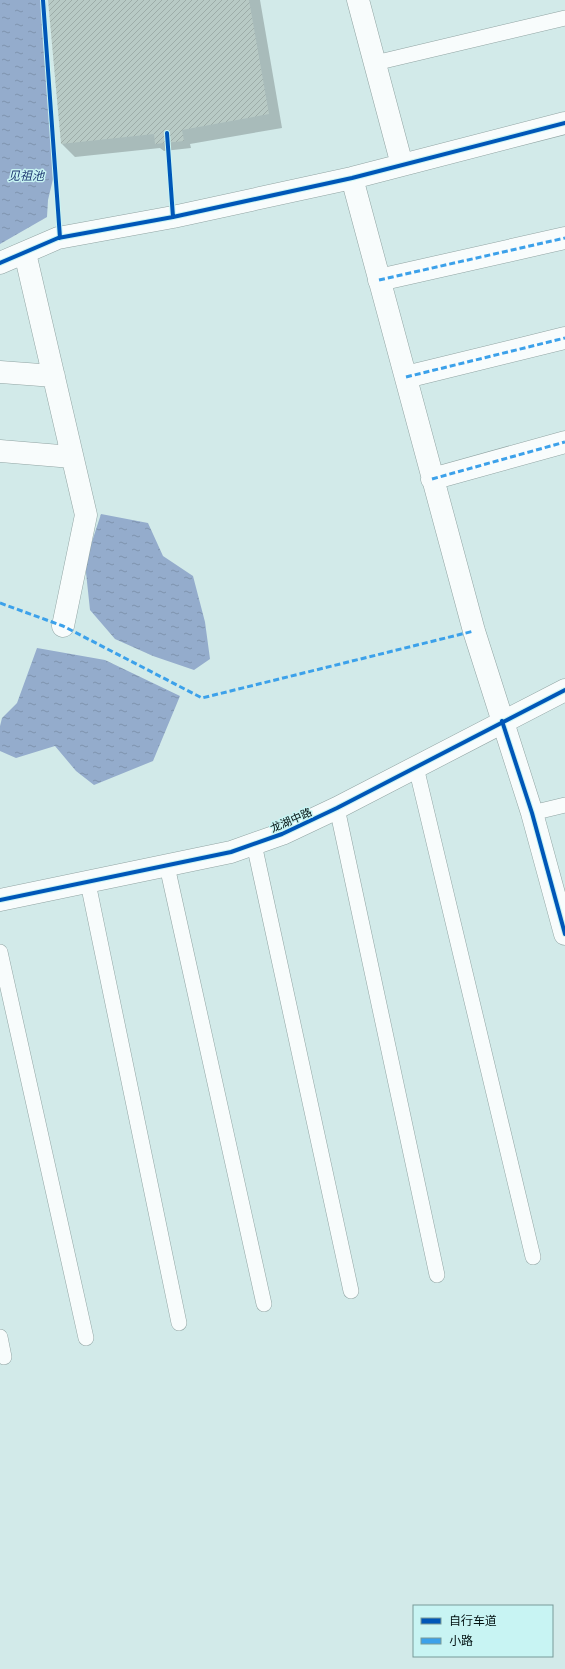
<svg xmlns="http://www.w3.org/2000/svg" width="565" height="1669" font-family="Montserrat,'Noto Sans SC',sans-serif">
<defs>
<pattern id="water-ripples" width="26" height="14" patternUnits="userSpaceOnUse"><rect width="26" height="14" fill="#94accc"/><path d="M2 4q2-2 4 0t4 0M15 11q2-2 4 0t4 0" fill="none" stroke="#7e93ae"/></pattern>
<pattern id="building-hatch" width="6" height="6" patternUnits="userSpaceOnUse"><rect width="6" height="6" fill="#b8cac5"/><path d="M-1 1l2-2M0 6l6-6M5 7l2-2" fill="none" stroke="#9daca8"/></pattern>
</defs>
<rect width="100%" height="100%" fill="#d2eae9"/>
<path fill="url(#water-ripples)" d="M0,0h46l7,179 -5,21 -1,17 -47,27z
M101,514l47,9 15,33 30,20 12,46 5,37 -16,11 -41,-14 -38,-17 -25,-29 -5,-47z
M37,648l68,12 75,36 -27,65 -59,24 -18,-14 -21,-25 -39,12 -16,-7v-25l2,-8 15,-15z"/>
<path fill="#0003" d="M49,0h211l22,128 -92,16 1,4 -27,3 -4,-3 -85,9 -13,-13z"/>
<path fill="url(#building-hatch)" d="M48,0h201l20,114 -87,16 2,11 -29,3 -1,-10 -93,10z"/>
<g fill="none" stroke-linecap="round" stroke-linejoin="round">
<defs>
<path id="lane" d="M375,63l190,-45
M416,767l117,490
M337,808l100,467
M532,813l33,-8
M254,844l97,447
M167,866l97,438
M88,883l91,440
M0,952l86,386
M0,1337l4,20"/>
<path id="street" d="M358,0l44,165
M352,178l122,453 58,182 33,121
M25,253l61,262 -23,111
M0,263l58,-25 115,-21 179,-39 213,-55
M379,280l186,-42
M0,372l54,4
M406,377l159,-39
M0,451l72,6
M432,479l133,-37"/>
<path id="secondary" d="M0,900l231,-48 51,-18 55,-26 228,-118"/>
</defs>
<use href="#lane" stroke="#91a4a3" stroke-width="16"/>
<use href="#street" stroke="#91a4a3" stroke-width="23"/>
<use href="#secondary" stroke="#91a4a3" stroke-width="23"/>
<use href="#lane" stroke="#f8fcfc" stroke-width="15"/>
<use href="#street" stroke="#f8fcfc" stroke-width="22"/>
<use href="#secondary" stroke="#f8fcfc" stroke-width="22"/>
<path stroke="#3ca1ea" stroke-width="3" stroke-dasharray="6 3" stroke-linecap="butt" d="M379,280l186,-42
M406,377l159,-39
M432,479l133,-37
M0,603l63,23 139,72 272,-67"/>
<defs>
<path id="cycleway" d="M43,0l17,238
M167,133l6,84
M0,263l58,-25 115,-21 179,-39 213,-55
M502,721l30,92 33,121
M0,900l231,-48 51,-18 55,-26 228,-118"/>
</defs>
<use href="#cycleway" stroke="#c8f4f3" stroke-width="6"/>
<use href="#cycleway" stroke="#0057b8" stroke-width="4"/>
</g>
<g text-anchor="middle" dominant-baseline="central" stroke-width="3" stroke-linejoin="round" paint-order="stroke">
<g font-size="11" fill="#031212" stroke="#c8f4f3">
<text transform="translate(291 820) rotate(-24)">龙湖中路</text>
</g>
<g font-size="12" font-style="italic" fill="#1e3972" stroke="#c8f4f3">
<text x="26" y="175">见祖池</text>
</g>
</g>
<rect x="413" y="1605" width="140" height="52" fill="#c8f4f3" stroke="#799a99"/>
<rect x="421" y="1618" width="20" height="6" fill="#0057b8" stroke="#799a99"/>
<text x="449" y="1625" font-size="12" fill="#031212">自行车道</text>
<rect x="421" y="1638" width="20" height="6" fill="#3ca1ea" stroke="#799a99"/>
<text x="449" y="1645" font-size="12" fill="#031212">小路</text>
</svg>
